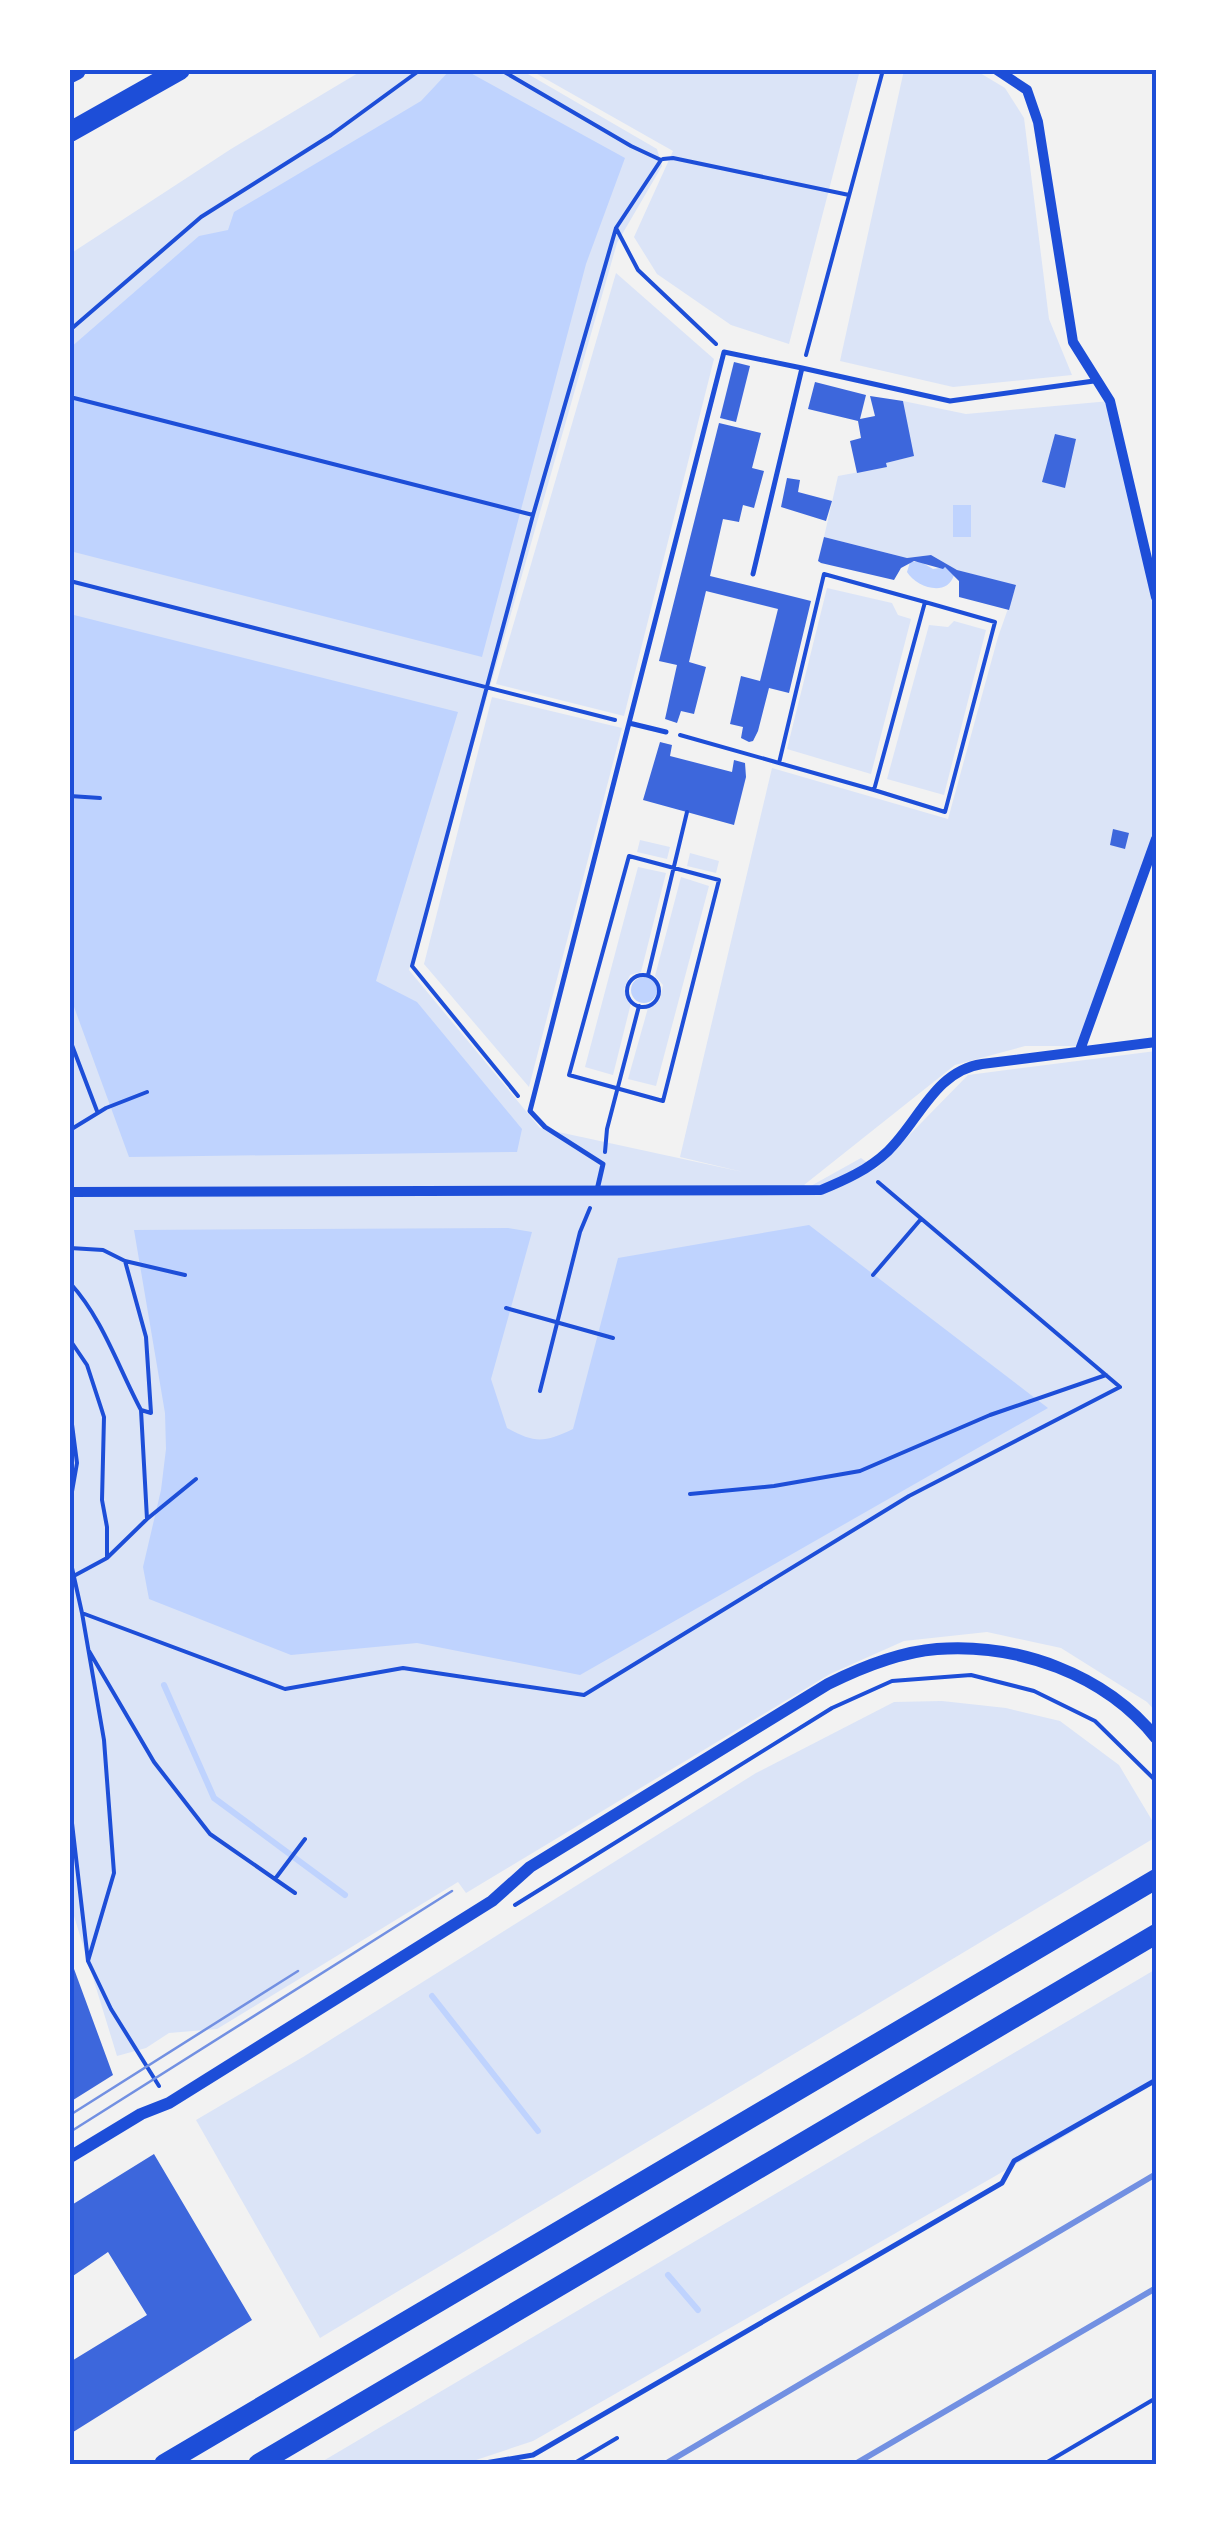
<svg xmlns="http://www.w3.org/2000/svg" width="1226" height="2534" font-family="Overpass,sans-serif">
<rect width="100%" height="100%" fill="#f2f2f2"/>
<path fill="#dbe4f7" d="M363,70h158l136,79 5,17 -45,77 -208,727 131,158 203,44 -63,-15 92,-389 176,51 50,-182 18,-51 -59,-16 -26,-15 -24,3 -83,-21 14,-61 48,-9v-4l27,-7 -10,-55 63,13 144,-13 46,196v242l-74,207h-57l-70,19 -151,120 5,2 52,-29 15,11 92,-94 188,-24v661l-9,-10 -86,-54 -74,-16 -83,9 -74,33 -364,219 -8,-11 -241,147 -48,4 -23,15 -29,8 -47,-153v-1649l161,-105z
M530,70h330l-71,274 -58,-19 -74,-51 -23,-37 39,-86z
M904,70h71l30,18 19,30 25,201 23,56 -119,12 -113,-26z
M616,273l98,86 -90,357 -128,-32z
M827,588l65,15 6,12 13,4 -40,155 -84,-25z
M954,621l32,9 -42,165 -57,-16 42,-154 19,2z
M492,697l130,31 -93,359 -105,-123z
M640,840l30,7 -3,12 -30,-7z
M690,853l29,8 -3,12 -29,-7z
M638,867l28,6 -25,99 -11,3 -6,14 7,14 -18,72 -28,-8z
M681,877l28,9 -53,200 -28,-7 20,-71 12,-9 3,-14 -8,-9z
M942,1701l64,7 54,13 59,44 37,62v10l-836,501 -124,-218 107,-63 453,-284 138,-71z
M1156,1969v109l-84,54 -539,309 -69,23h-146z"/>
<path fill="#bfd3fe" d="M450,70h15l160,88 -39,106 -104,393 -412,-106v-203l129,-112 29,-6 6,-18 187,-111z
M953,505h18v32h-18z
M910,562h11l12,7 12,-2 9,8c-7,23 -38,12 -47,-3z
M70,614l388,98 -82,269 41,21 105,127 -5,23 -388,5 -59,-161z
M631 990a13 13 0 1 1 26 0a13 13 0 1 1-26 0Z
M809,1225l239,183 -468,267 -163,-32 -126,12 -142,-56 -6,-32 18,-77 5,-41 -1,-36 -31,-183 374,-2 24,4 -41,147 16,49c27,15 37,15 66,1l45,-171z"/>
<g fill="none" stroke-linecap="round" stroke-linejoin="round">
<path stroke="#bfd3fe" stroke-width="6" d="M164,1685l50,113 131,97
M432,1996l106,135
M668,2275l30,35"/>
</g>
<path fill="#3d67dc" d="M734,362l16,4 -14,56 -16,-4z
M815,382l51,13 -6,24 15,-3 -5,-20 33,5 11,55 -28,7 1,4 -30,6 -7,-32 11,-3 -3,-17 -50,-12z
M719,423l42,10 -9,35 12,3 -10,37 -11,-3 -4,17 -16,-3 -13,57 101,25 -22,92 -20,-5 -11,43 -5,10 -4,1 -8,-4 2,-11 -13,-3 11,-48 19,5 18,-72 -72,-18 -17,71 17,5 -12,47 -13,-3 -4,12 -12,-4 12,-54 -18,-4z
M1055,434l21,5 -11,49 -23,-6z
M787,478l13,2 -2,12 34,9 -6,20 -45,-14z
M824,537l83,21 24,-3 26,15 59,15 -7,25 -50,-13v-16l-14,-14 -2,2 -29,-8 -13,7 -7,12 -73,-17 -3,-2z
M660,742l12,3 -2,11 62,16 2,-12 11,3 1,14 -12,48 -91,-25z
M1113,829l16,4 -4,16 -15,-4z
M70,1958l43,117 -43,27z
M154,2154l98,166 -182,114v-72l77,-47 -39,-63 -38,26v-72z"/>
<g fill="none" stroke-linecap="round" stroke-linejoin="round">
<path stroke="#1d4ed8" stroke-width="4" d="M501,70l130,76 30,14 -45,68 -83,287 -121,451 106,130
M663,159l10,-1 176,37
M616,228l22,42 78,74
M70,330l131,-113 130,-82 89,-65
M806,355l77,-285
M70,397l463,118
M70,581l545,139
M680,735l99,28 45,-189 101,28 -51,188 -95,-27
M874,790l71,22 50,-190 -70,-20
M70,796l30,2
M629,856l90,24 -56,221 -94,-26z
M648,975l39,-163
M627 991a16 16 0 1 1 32 0a16 16 0 1 1-32 0Z
M70,1040l27,71
M70,1130l36,-22 41,-16
M605,1152l2,-23 32,-123
M70,1248l33,2 22,11 21,76 5,76 -10,-3c-23,-43 -38,-91 -71,-127
M125,1261l60,14
M873,1275l48,-56
M506,1308l107,30
M70,1340l17,25 17,52 -2,83 5,27v31
M540,1391l40,-159 10,-24
M70,1409l7,54 -7,40
M141,1410l6,109
M690,1494l84,-8 86,-15 130,-56 116,-40
M70,1559l12,54 203,76 118,-21 181,27 325,-199 211,-109 -242,-205
M70,1578l37,-20 40,-39 49,-40
M82,1613l22,127 10,133 -26,88
M89,1651l65,111 56,72 85,59
M70,1806l18,155 23,48 48,77
M275,1879l30,-40
M515,1905l317,-197 60,-27 79,-6 63,16 61,30 61,60
M573,2464l44,-26
M1044,2464l112,-66"/>
<path stroke="#1d4ed8" stroke-width="5" d="M802,368l148,33 144,-20
M629,723l95,-371 78,16 -49,206
M597,1190l6,-26 -58,-37 -15,-16 99,-388 37,9
M479,2464l54,-9 469,-272 12,-22 142,-81"/>
<path stroke="#1d4ed8" stroke-width="10" d="M997,70l30,20 11,32 35,220 37,59 46,196
M1080,1050l76,-211
M70,1192l751,-2c24,-10 47,-20 67,-39 31,-30 47,-80 94,-87l174,-22"/>
<path stroke="#1d4ed8" stroke-width="12" d="M70,2157l71,-43 28,-11 323,-202 38,-34 298,-183c34,-17 71,-32 109,-35 81,-6 168,25 219,89"/>
<path stroke="#1d4ed8" stroke-width="20" d="M70,73l6,-3
M70,132l110,-62
M164,2464l992,-585
M258,2464l898,-530"/>
<path stroke="#7290e2" stroke-width="2.5" d="M70,2115l228,-144
M70,2132l382,-241"/>
<path stroke="#7290e2" stroke-width="6" d="M665,2464l491,-290
M855,2464l301,-176"/>
</g>
<rect width="1226" height="2534" fill="none" stroke="#ffffff" stroke-width="145"/>
<rect x="72" y="72" width="1082" height="2390" fill="none" stroke="#1d4ed8" stroke-width="4"/>
</svg>
